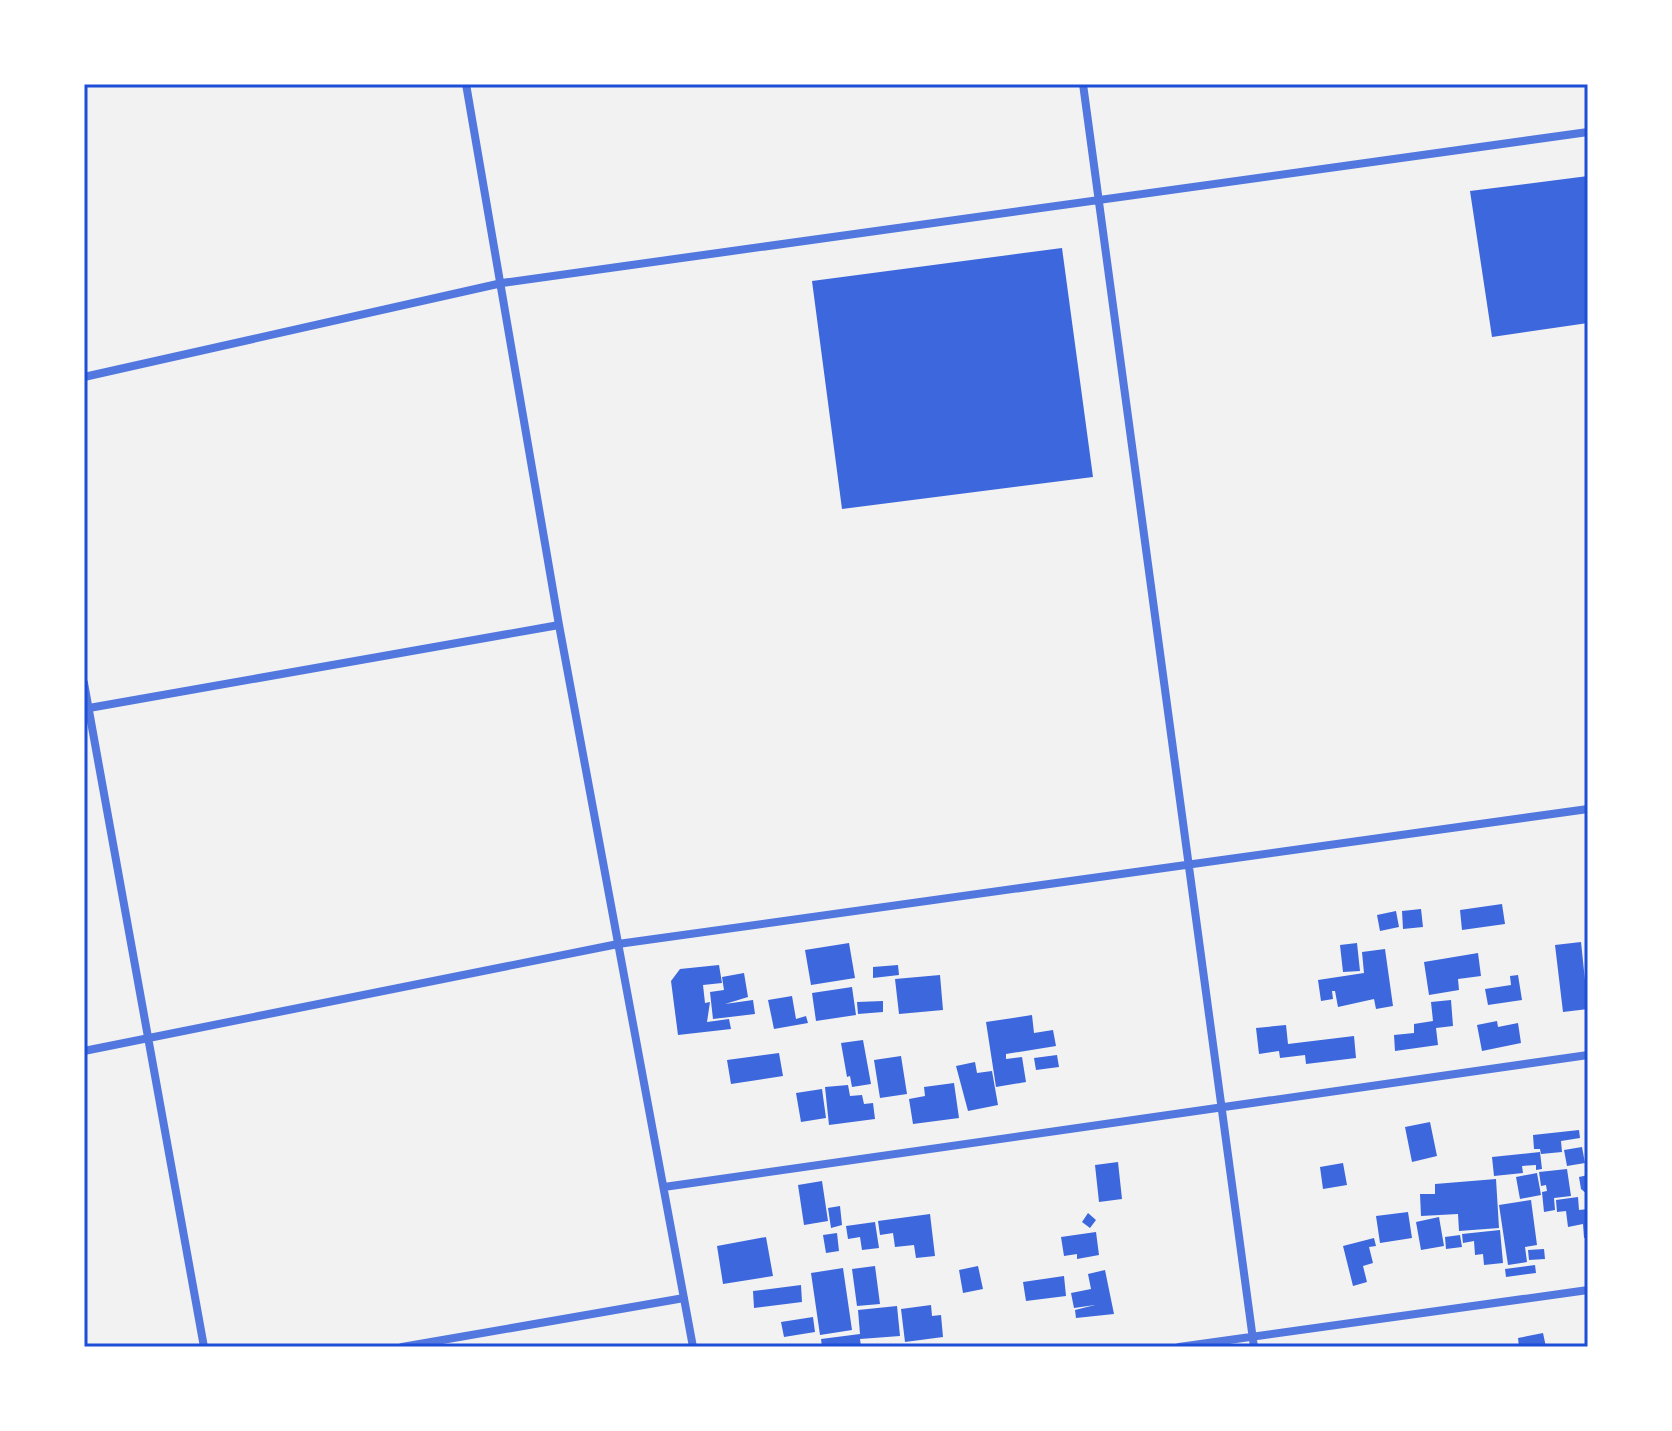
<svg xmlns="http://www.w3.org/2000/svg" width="1672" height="1431" font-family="Lato,sans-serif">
<rect width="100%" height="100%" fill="#f2f2f2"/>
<path fill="#3d67dc" d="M1588,176v147l-96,14 -22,-146z
M1062,248l31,229 -251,32 -30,-228z
M1502,904l3,20 -43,6 -2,-20z
M1421,909l2,18 -20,2 -1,-18z
M1396,911l3,16 -19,4 -3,-16z
M1581,942l7,67 -25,3 -8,-67z
M849,943l6,35 -44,7 -6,-35z
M1357,943l3,28 -17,1 -3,-27z
M1385,949l8,57 -17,3 -2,-10 -36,8 -3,-16h-3l1,8 -12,2 -3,-21 46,-7 -2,-21z
M1478,953l3,23 -23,3 1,11 -30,5 -5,-33z
M719,965l3,18 -19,2 2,18 5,-1 -3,20 22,-3 2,10 -53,6 -7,-54 9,-12z
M898,965l1,10 -26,3v-11z
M744,973l4,24 -23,7 28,-4 2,14 -42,5 -3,-27 14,-2 -2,-13z
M940,975l3,35 -44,4 -4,-35z
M1518,975l4,25 -34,5 -3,-16 26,-4 -1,-9z
M852,987l4,28 -40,6 -4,-28z
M792,996l4,23 10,-3 2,7 -34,6 -6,-29z
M1451,1000l2,26 -17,2 2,17 -43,6 -1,-16 20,-2v-9l19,-3 -2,-19z
M883,1001v11l-25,2 -1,-12z
M1032,1015l2,18 19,-3 3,16 -50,8v5l16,-2 4,25 -30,5 -10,-65z
M1497,1021l1,6 20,-4 3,20 -39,8 -5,-26z
M1286,1025l2,19 66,-8 2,22 -50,6 -1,-9 -25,3 -1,-7 -20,3 -3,-26z
M863,1040l8,44 -19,3 -2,-11 -3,1 -6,-34z
M779,1053l4,23 -52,8 -4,-24z
M1057,1055l2,12 -23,3 -2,-12z
M901,1056l6,38 -27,4 -6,-38z
M975,1062l2,11 15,-2 6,34 -30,6 -12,-45z
M954,1083l5,35 -46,6 -4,-25 16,-3 -1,-9z
M848,1085l2,11 12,-1 2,9 9,-1 2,16 -46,6 -4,-38z
M822,1089l4,29 -25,4 -5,-29z
M1430,1122l7,34 -25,6 -7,-35z
M1579,1130l1,8 -19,3 1,11 -21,2 -1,-5h-6l-1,-14z
M1582,1147l3,16 -18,3 -3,-16z
M1540,1152l2,17 -6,1v-5l-14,1 1,7 -29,3 -2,-19z
M1118,1162l4,37 -23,3 -4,-37z
M1343,1163l4,22 -24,4 -3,-22z
M1567,1169l4,27 -17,2 1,12 -11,2 -2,-20 5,-1 -1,-6 -5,1 -2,-14z
M1537,1173l4,22 -21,4 -4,-22z
M1588,1175v20l-7,-6 -2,-12z
M1496,1179l3,49 -40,3 -1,-17 -37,2 -1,-22h15v-10z
M822,1181l6,40 -24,4 -6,-40z
M1578,1197l1,13 9,-1v28l-4,1 -1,-14 -15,3 -2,-16 -9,1 -1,-12z
M1531,1200l6,45 -12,2 2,15 -19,3 -9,-60z
M840,1206l2,19 -11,3 -3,-20z
M1408,1212l4,26 -32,5 -4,-27z
M1088,1213l8,7 -6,8 -8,-6z
M930,1214l5,42 -19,2 -2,-13 -19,2 -2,-14 -13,2 -2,-14z
M1439,1217l5,29 -23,4 -5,-28z
M875,1222l4,26 -17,2 -2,-13 -12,2 -2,-13z
M1500,1230l3,33 -19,2 -1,-11 -8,1 -1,-14 -11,2 -1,-9z
M1096,1232l3,23 -22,4v-5l-13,2 -3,-19z
M837,1233l2,18 -13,2 -3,-18z
M1460,1235l2,12 -16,2 -1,-12z
M766,1237l7,39 -50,8 -6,-38z
M1374,1238l2,8 -7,1 4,16 -10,3 4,16 -14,4 -10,-40z
M1544,1249l1,10 -16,1 -1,-10z
M1535,1265l1,8 -30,4 -1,-8z
M875,1266l5,38 -23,2 -5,-37z
M978,1266l5,23 -20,4 -4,-23z
M843,1268l9,62 -32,5 -9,-62z
M1105,1270l9,44 -38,4 -1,-8 20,-5 -21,3 -3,-15 20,-4 -3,-15z
M1064,1276l2,20 -40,5 -3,-19z
M801,1285l1,17 -48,6 -1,-17z
M931,1305l1,11 9,-1 2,22 -38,5 -4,-33z
M897,1306l3,30 -40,3 1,8h-39l-1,-8 39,-5 -2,-24z
M813,1317l2,15 -31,5 -3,-15z
M1543,1333l3,14h-27l-1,-9z"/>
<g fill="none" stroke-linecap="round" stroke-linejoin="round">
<path stroke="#5277de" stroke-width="8" d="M466,84l93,541 134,722
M1083,84l171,1263
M84,377l418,-94 1086,-151
M84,683l120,664
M89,708l470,-83
M84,1051l534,-107 970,-135
M664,1187l924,-132
M402,1347l282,-49
M1179,1347l409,-57"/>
</g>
<rect width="1672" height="1431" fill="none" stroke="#ffffff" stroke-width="172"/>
<rect x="86" y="86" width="1500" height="1259" fill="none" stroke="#1d4ed8" stroke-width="3"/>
</svg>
